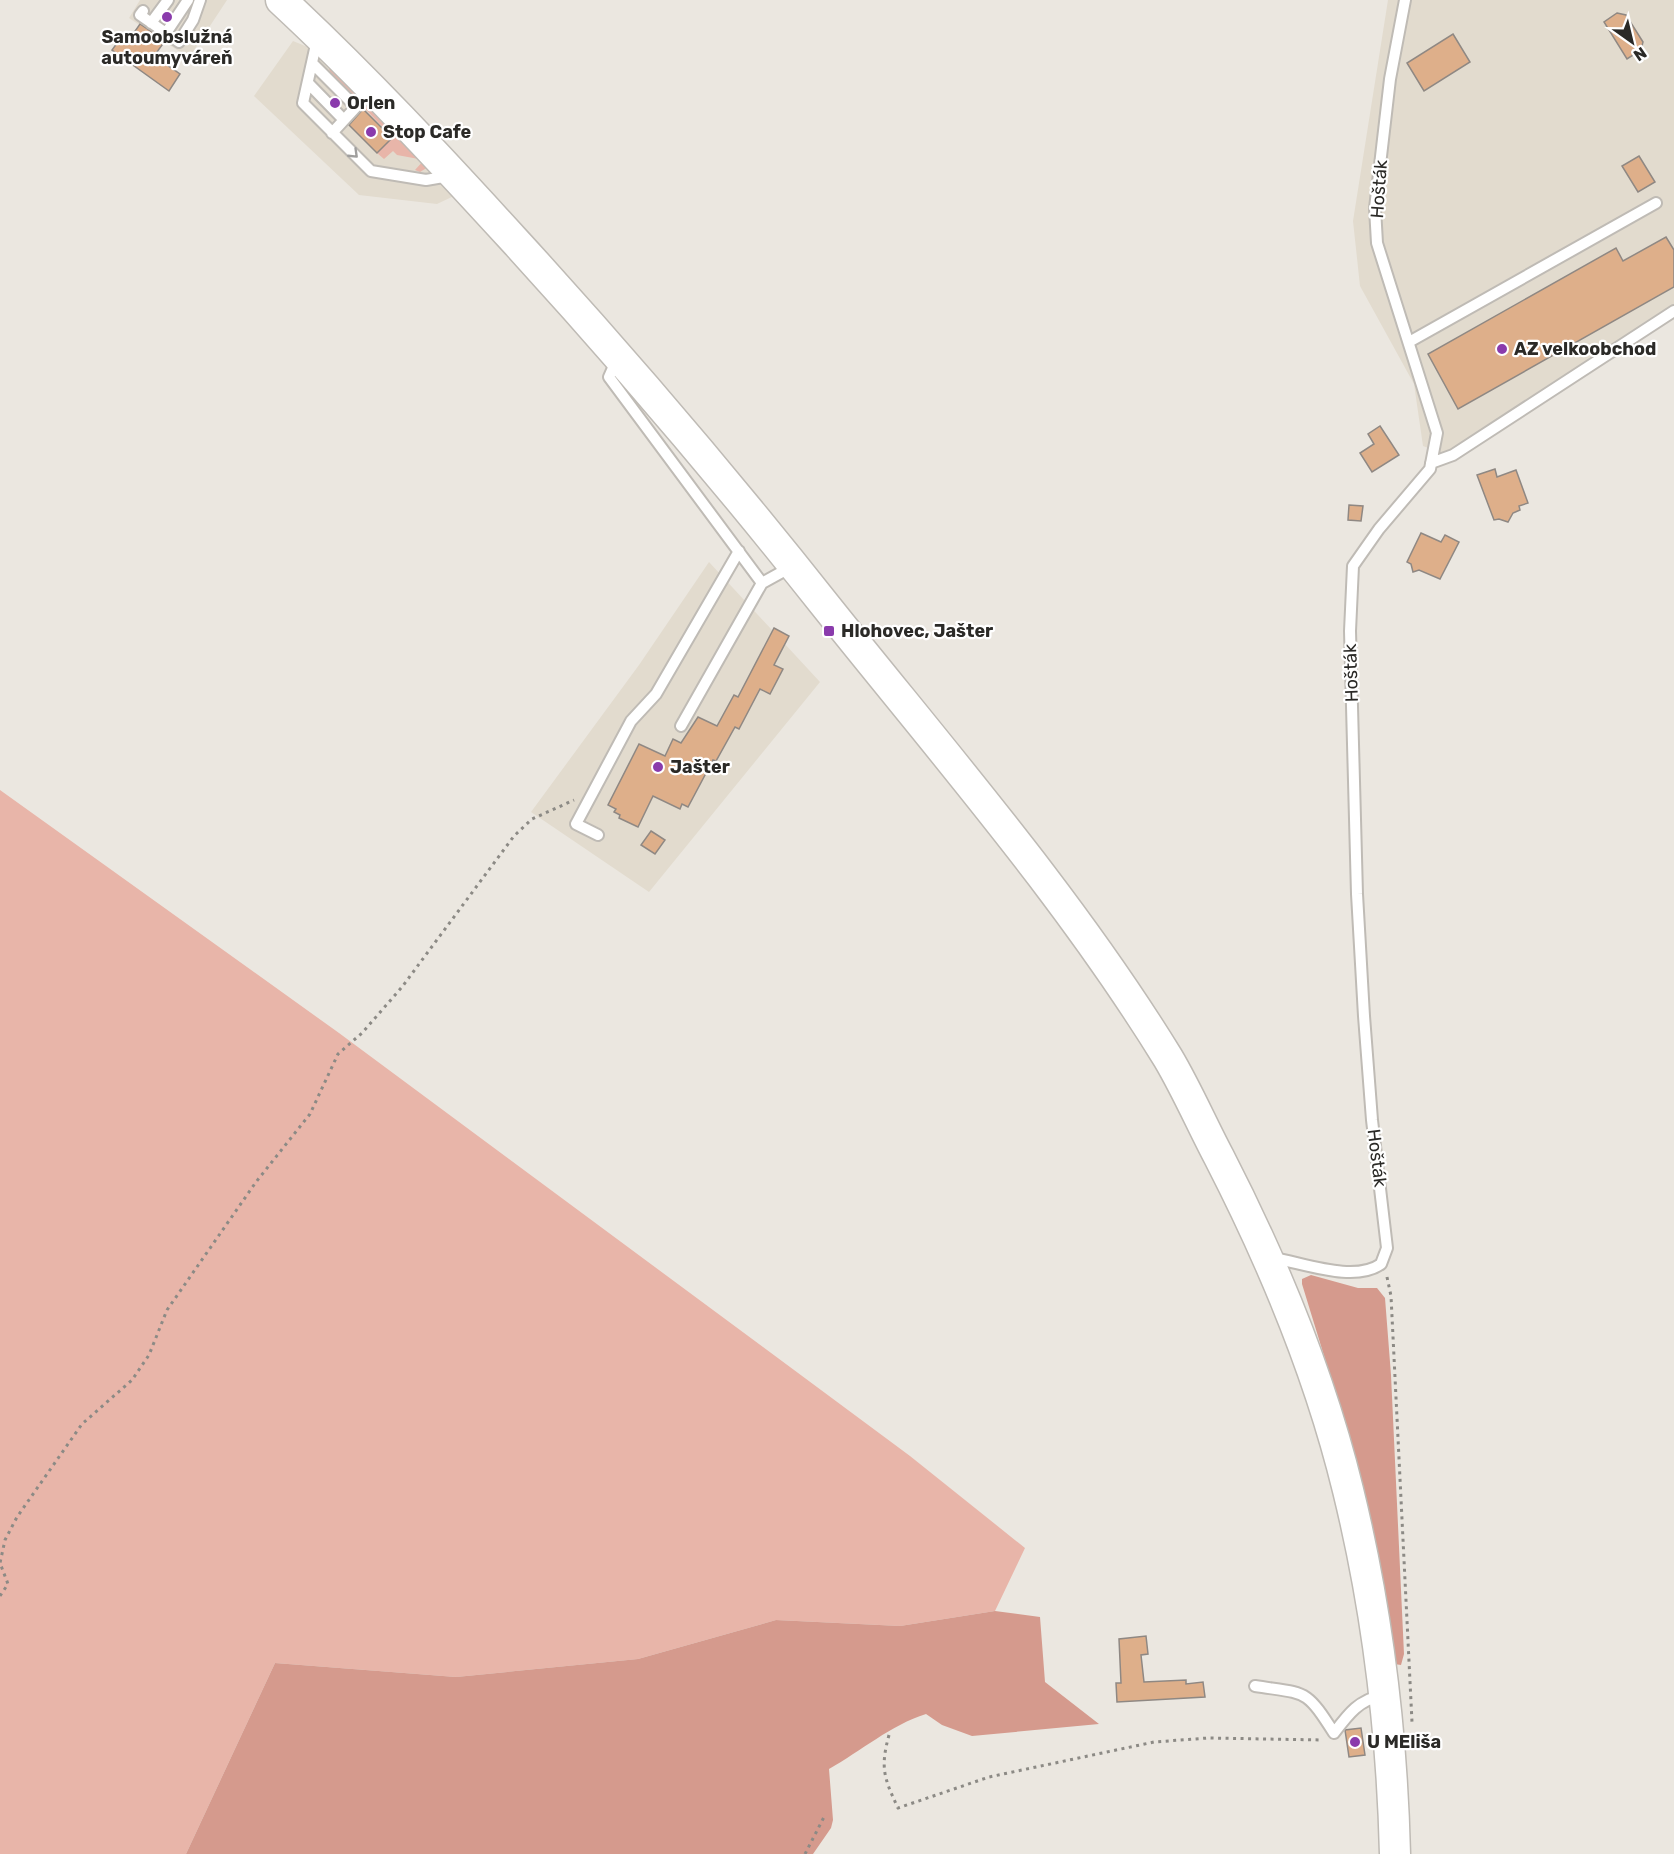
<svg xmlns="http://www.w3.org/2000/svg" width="1674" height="1854" font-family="Rubik,sans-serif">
<rect width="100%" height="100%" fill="#ebe7e0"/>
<path fill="#e2dbce" d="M140,0h87l-38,58 -60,-40z
M1388,0h286v308l-218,151 -33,-13 -9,-62 -54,-98 -7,-65z
M293,41l39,16 124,138 -19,9 -78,-9 -105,-99z
M709,562l111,120 -171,210 -118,-80 108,-147z"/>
<path fill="#e8b5a9" d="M332,57l101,104v3l-13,8 -5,-2 9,-10 -27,-5 -4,-4 -9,8 -7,-6 15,-16 -62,-65 -2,-7z
M0,790l339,243 571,423 115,92 -30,63 -95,15 -124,-6 -138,39 -182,18 -181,-14 -89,191h-186z"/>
<path fill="#d59a8d" d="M1311,1275l47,13h19l8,10 6,77 13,279 -3,11 -7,-1 -34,-191 -58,-189v-5z
M995,1611l45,6 5,65 54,42 -127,12 -30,-11 -16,-11c-35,11 -65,37 -97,55l4,51 -2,8 -18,26h-627l89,-191 181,14 182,-18 138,-39 124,6z"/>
<path fill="#deaf8a" stroke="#8f8883" stroke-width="1.5" d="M1617,13l9,2 17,27 -2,8 -14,9 -23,-37z
M140,24l25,17 -11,15 26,18 -11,17 -57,-41 13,-18 6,5z
M1453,34l17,28 -46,29 -17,-28z
M363,109l29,29 -15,15 -28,-28z
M1639,156l16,26 -17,10 -16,-26z
M1666,237l8,13v37l-216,122 -30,-55 188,-106 7,13z
M1380,426l19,29 -27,17 -12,-19 14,-9 -6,-10z
M1495,469l2,8 19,-7 12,33 -9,3 1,4 -7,3 -5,9 -9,-3 -5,1 -17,-45z
M1349,505l14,1 -2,15 -13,-1z
M1421,533l20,9 4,-7 14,7 -19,37 -21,-9 -6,2 -2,-8 -4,-2z
M774,628l15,8 -15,29 9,4 -13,25 -10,-5 -21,40 -4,-2 -19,34 -3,-1 -25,47 -6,-3 -2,5 -27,-13 -15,31 -19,-9 1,-3 -6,-3 2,-3 -8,-4 31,-61 26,12 8,-17 8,4 17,-26 19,9 17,-31 4,2z
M651,831l14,9 -10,14 -14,-9z
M1146,1636l2,18 -7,1 3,27 42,-2v4l17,-2 2,15 -88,5 -1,-19h5l-2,-44z
M1361,1728l4,27 -16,2 -4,-27z"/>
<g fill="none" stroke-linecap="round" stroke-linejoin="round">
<defs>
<path id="service" d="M188,0l-22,33 13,9 14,-22 7,-20
M143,11l-3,4 26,18
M151,23l17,-23
M317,40l-14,63 68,68 55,9 23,-4
M313,64l43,43 -12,13
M308,83l36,37 -12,13
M1409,342l247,-139
M617,359l-8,18 153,206
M1431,463l22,-8 221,-144
M681,726l81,-143 29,-16
M598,835l-22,-11 55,-103 25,-27 83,-143
M1273,1258c31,5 81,25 108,6l6,-16 -15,-128 -8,-104 -7,-122 -7,-263 3,-65 26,-37 51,-60 7,-36 -60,-190 -2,-35 15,-129 15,-79
M1255,1686c52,8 50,2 79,47 15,-20 25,-33 49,-38"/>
<path id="secondary" d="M281,0c82,76 158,158 233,240 108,118 212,240 311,365 118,148 244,292 343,453 19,32 34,67 51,99 54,105 101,218 129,333 29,118 44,242 47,364"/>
</defs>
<use href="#service" stroke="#bfbbb5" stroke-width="14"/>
<use href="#secondary" stroke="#bfbbb5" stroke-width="33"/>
<path stroke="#8c8a85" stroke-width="3" stroke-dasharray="3 4.5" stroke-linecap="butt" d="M1387,1277l4,19 21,426
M0,1596l8,-12 -8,-21 5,-23 12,-23 65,-93 50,-44 17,-25 18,-45 89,-128 54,-68 28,-60 24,-21 40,-46 112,-151 18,-17 42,-19
M889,1735c-9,33 -5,43 9,73l91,-31 165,-35 54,-4 115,2
M805,1854l19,-37"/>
<use href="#service" stroke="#fff" stroke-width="10"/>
<use href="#secondary" stroke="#fff" stroke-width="30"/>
</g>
<defs><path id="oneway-chevron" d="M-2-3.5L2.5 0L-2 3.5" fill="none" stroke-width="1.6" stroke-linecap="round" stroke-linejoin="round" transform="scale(1.5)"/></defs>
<use stroke="#a09f9e" href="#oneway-chevron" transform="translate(354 154) rotate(44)"/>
<g fill="#8a3bac" stroke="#fff" stroke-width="2">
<circle cx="167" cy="17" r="6"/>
<circle cx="335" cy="103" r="6"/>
<circle cx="371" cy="132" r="6"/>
<circle cx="1502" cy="349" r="6"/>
<rect x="823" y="625" width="12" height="12" rx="3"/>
<circle cx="658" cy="767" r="6"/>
<circle cx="1355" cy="1742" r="6"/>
</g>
<g text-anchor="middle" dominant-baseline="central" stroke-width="4.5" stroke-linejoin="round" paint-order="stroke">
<g font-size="18" font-weight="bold" fill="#2b2a27" stroke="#fff" text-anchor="start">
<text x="167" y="37" text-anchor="middle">Samoobslužná<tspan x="167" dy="21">autoumyváreň</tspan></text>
<text x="347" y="103">Orlen</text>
<text x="383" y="132">Stop Cafe</text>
<text x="1514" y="349">AZ velkoobchod</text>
<text x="841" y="631">Hlohovec, Jašter</text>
<text x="670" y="767">Jašter</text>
<text x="1367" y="1742">U MEliša</text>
</g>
<g font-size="18" fill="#2b2a27" stroke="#fff">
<text transform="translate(1379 189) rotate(-86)">Hošták</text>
<text transform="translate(1351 673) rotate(-92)">Hošták</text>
<text transform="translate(1377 1158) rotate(83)">Hošták</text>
</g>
</g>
<g transform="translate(1632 42) rotate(146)" stroke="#ffffff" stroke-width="4.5" paint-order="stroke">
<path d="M0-4.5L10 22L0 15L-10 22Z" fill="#2b2a27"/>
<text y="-9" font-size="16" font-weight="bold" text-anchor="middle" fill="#2b2a27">N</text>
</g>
</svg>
